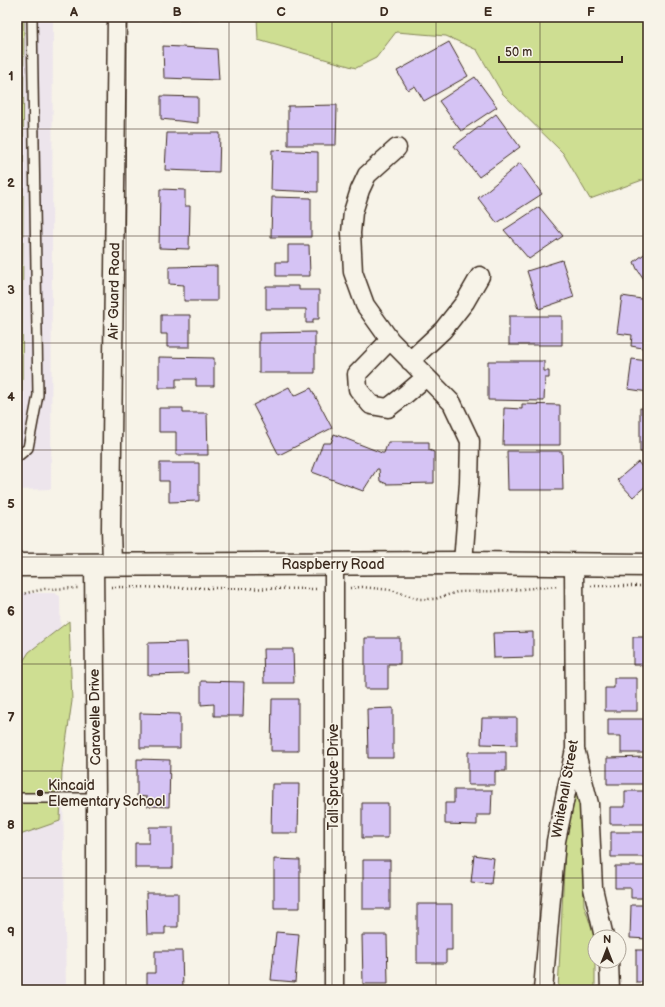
<svg xmlns="http://www.w3.org/2000/svg" width="665" height="1007" font-family="'Balsamiq Sans',sans-serif">
<rect width="100%" height="100%" fill="#f7f3e8"/>
<filter id="ink" filterUnits="userSpaceOnUse"><feTurbulence type="fractalNoise" baseFrequency=".025" numOctaves="2"/><feDisplacementMap in="SourceGraphic" scale="8" xChannelSelector="R" yChannelSelector="G"/><feConvolveMatrix kernelMatrix="1 2 1 2 8 2 1 2 1" color-interpolation-filters="sRGB"/></filter>
<g filter="url(#ink)">
<path fill="#ede5ec" d="M17,17h36l-2,472 -34,1z
M17,593h37l6,3 6,394h-49z"/>
<path fill="#cede92" stroke="#848458" d="M17,17h7l-2,396 -5,9z
M257,17h391v161l-58,21 -27,-46 -61,-60 -25,-43 -31,-14 -50,-4 -20,26 -20,10 -98,-28z
M69,621l3,80 -10,69 -2,51 -43,15v-165l12,-19z
M579,781l5,124 11,34v51h-37l10,-201z"/>
<path fill="#d5c3f4" stroke="#3b2a1e" d="M161,17h37v2l-37,1z
M449,42l19,34 -44,25 -9,-15 -7,4 -11,-19z
M163,46l54,3 2,31 -55,-2z
M475,77l22,30 -36,24 -22,-30z
M161,96l37,1v26l-37,-4z
M337,105l-1,40h-48v-39z
M496,114l24,33 -41,30 -25,-31z
M167,133h53l-1,39 -54,-2z
M272,150l46,2v40l-47,-2z
M520,163l22,31 -45,29 -19,-25z
M160,189l25,1v16h5l-1,43 -30,-1z
M272,197l39,1v39h-40z
M539,207l24,29 -34,23 -25,-29z
M288,245h21l1,31h-34v-14h12z
M648,251v34l-11,-16 -3,-7z
M562,260l12,37 -35,12 -12,-38z
M217,266v35h-33v-16l-15,-1v-17z
M266,286h33v4h20v29h-6v4h-7v-14h-40z
M622,296l26,4v49l-17,-3 1,-11 -15,-2z
M161,315h29v32h-23v-13h-6z
M509,316h53v29h-53z
M315,332v41h-56v-40z
M159,357l55,1v28h-18v-7h-20v9h-17z
M632,359l16,2v31l-20,-3z
M488,361h56v10h5v7h-4l-1,23 -56,-1z
M289,387l5,9 17,-8 21,40 -53,27 -26,-50z
M522,404l38,1v40h-57l1,-37 18,1z
M159,408h24v5h24l1,42h-32v-23h-17z
M640,408l8,1v43h-8z
M334,434l48,19h2l4,-11h41v8l5,2v31l-47,1 -7,-3 -1,-12h-2l-14,22 -51,-19 11,-29h8z
M507,451h55l1,39h-55z
M638,462l10,12v10l-15,13 -16,-17z
M160,463h39v38l-30,1v-21h-9z
M533,632v25l-39,1 -1,-25z
M633,637h15v28h-15z
M365,638h35v26h-12v25h-23z
M187,642l1,32 -40,1v-32z
M263,649h30l1,34h-30z
M614,678h23v33h-32v-23h9z
M201,681l43,1 -1,34h-29v-12l-13,1z
M272,699h26v52h-27z
M393,708v50h-25l-1,-49z
M140,713l40,1v34h-40z
M482,718h35v27l-36,-1z
M608,719h40v34h-27v-17h-13z
M468,752h38v19h-11v14h-27z
M648,757v27h-41v-26z
M137,759l33,1 -1,47 -22,-1v-9l-10,-1z
M272,784h27l-1,49h-27z
M454,790h38l-1,25h-14v10l-32,-1v-21h9z
M625,791h23v33h-38v-17h15z
M362,803h26v35h-26z
M149,827h24v41h-38v-25h14z
M611,832h37v25h-37z
M474,855l20,3 -3,26 -20,-2z
M274,859l26,1v48h-26z
M363,860h27v49h-27z
M615,866h33v32h-17v-10h-16z
M146,893h32v34h-13v7h-18z
M417,904h35v46h-6v13h-29z
M631,905h17l-1,34 -17,-1z
M276,932l23,2 -4,48 -24,-2z
M362,935h25l1,49h-25z
M636,950h12v32h-12z
M155,951h27l1,39h-36v-17h8z"/>
<g fill="none" stroke-linecap="round" stroke-linejoin="round">
<defs>
<path id="service" d="M17,457l11,-9 10,-53 -6,-378
M17,798h79"/>
<path id="minor" d="M397,148l-30,27 -7,15 -7,22 -2,21 2,39 12,33 25,35 62,63 18,38 -1,42 -6,80
M390,340l-33,34 1,15 13,16 17,3 18,-14 20,-17
M410,361l33,-31 22,-28 15,-26
M112,564l-1,-35 6,-512
M94,565l2,233v192
M576,753l13,51 4,84 11,49
M609,961l1,29
M334,990v-425
M543,990l13,-149 19,-92 -1,-185"/>
<path id="secondary" d="M17,565l446,-2 185,2"/>
</defs>
<use href="#service" stroke="#3b2a1e" stroke-width="12"/>
<use href="#minor" stroke="#3b2a1e" stroke-width="21"/>
<use href="#secondary" stroke="#3b2a1e" stroke-width="25"/>
<path stroke="#3b2a1e" stroke-width="2.5" stroke-dasharray="1 3" stroke-linecap="butt" d="M591,586h57
M111,587l206,2
M350,588l12,-1 29,3 28,9h16l22,-7 41,-1 60,-5
M17,595l28,-6 33,-1"/>
<use href="#service" stroke="#f7f3e8" stroke-width="9"/>
<use href="#minor" stroke="#f7f3e8" stroke-width="18"/>
<use href="#secondary" stroke="#f7f3e8" stroke-width="22"/>
</g>
</g>
<path fill="none" stroke="#3b2a1e" stroke-width="1" stroke-opacity="0.55" d="M126,17v973M229,17v973M332,17v973M436,17v973M540,17v973M17,129h631M17,236h631M17,343h631M17,450h631M17,557h631M17,664h631M17,771h631M17,878h631"/>
<circle fill="#3b2a1e" stroke="#f7f3e8" stroke-width="1.5" cx="40" cy="793" r="4"/>
<g text-anchor="middle" dominant-baseline="central" stroke-width="3" stroke-linejoin="round" paint-order="stroke">
<g font-size="14" fill="#3b2a1e" stroke="#f7f3e8">
<text transform="translate(114 291) rotate(-89)">Air Guard Road</text>
<text x="333" y="564">Raspberry Road</text>
<text transform="translate(95 717) rotate(-91)">Caravelle Drive</text>
<text transform="translate(333 777) rotate(-90)">Tall Spruce Drive</text>
<text transform="translate(565 789) rotate(-80)">Whitehall Street</text>
</g>
<g font-size="14" fill="#3b2a1e" stroke="#f7f3e8" text-anchor="start">
<text x="48" y="785">Kincaid<tspan x="48" dy="16">Elementary School</tspan></text>
</g>
</g>
<rect width="665" height="1007" fill="none" stroke="#f7f3e8" stroke-width="44"/>
<g transform="translate(607 949)"><circle r="19" fill="#f7f3e8" stroke="#aca397"/>
<path d="M0-3L7 15L0 10L-7 15Z" fill="#3b2a1e"/>
<text y="-6" font-size="11" font-weight="bold" text-anchor="middle" fill="#3b2a1e">N</text>
</g>
<path d="M499 56v6h123v-6" fill="none" stroke="#3b2a1e" stroke-width="2"/>
<text x="505" y="56" font-size="12" fill="#3b2a1e" stroke="#f7f3e8" stroke-width="3" paint-order="stroke">50 m</text>
<rect x="22" y="22" width="621" height="963" fill="none" stroke="#3b2a1e" stroke-width="1.5"/>
<g font-size="13" text-anchor="middle" font-weight="bold" fill="#3b2a1e">
<text x="74" y="16">A</text>
<text x="177" y="16">B</text>
<text x="281" y="16">C</text>
<text x="384" y="16">D</text>
<text x="488" y="16">E</text>
<text x="591" y="16">F</text>
<text x="11" y="80">1</text>
<text x="11" y="187">2</text>
<text x="11" y="294">3</text>
<text x="11" y="401">4</text>
<text x="11" y="508">5</text>
<text x="11" y="615">6</text>
<text x="11" y="722">7</text>
<text x="11" y="829">8</text>
<text x="11" y="936">9</text>
</g>
</svg>
